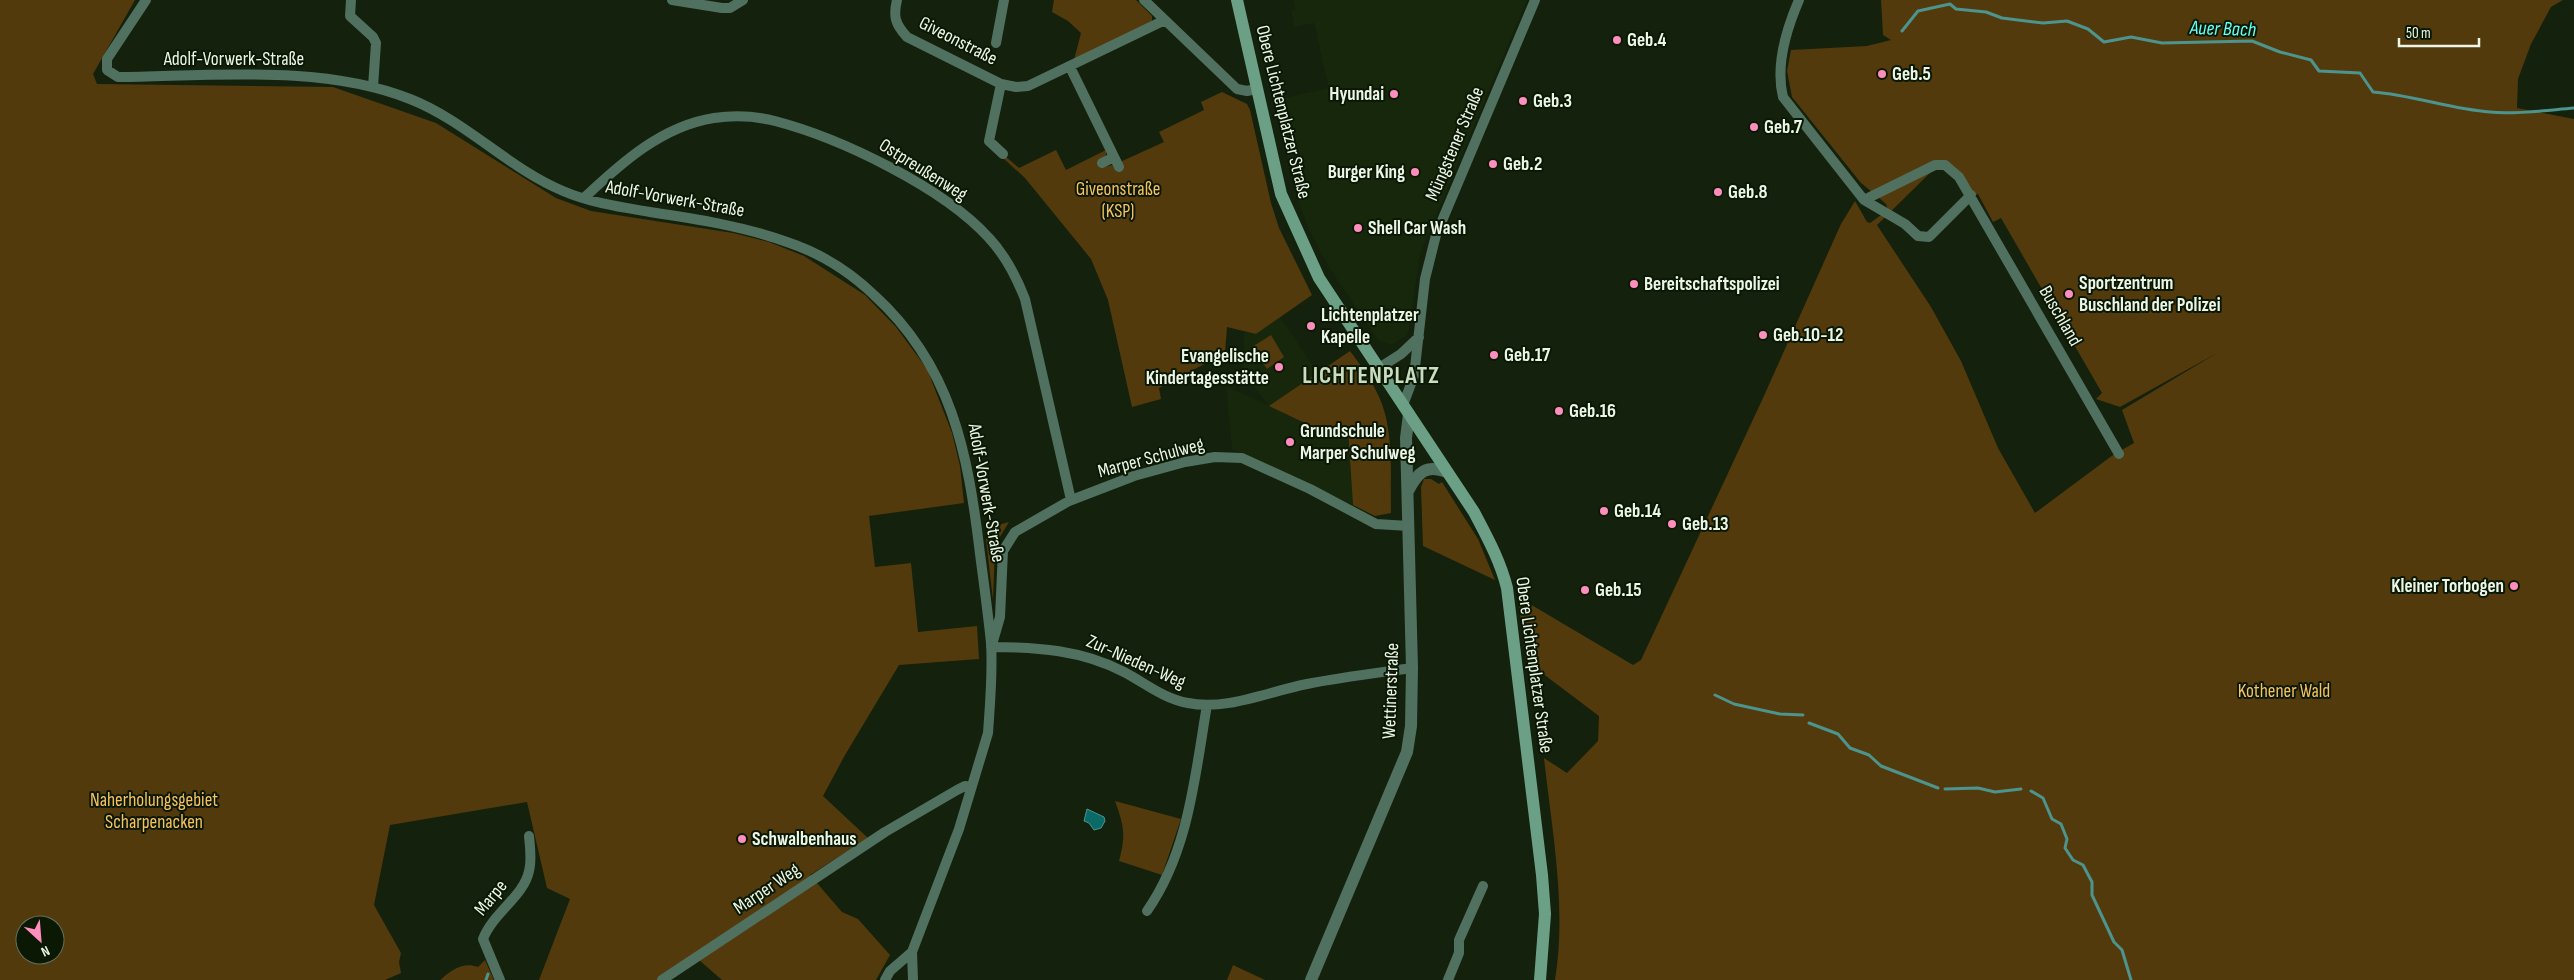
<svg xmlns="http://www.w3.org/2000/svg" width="2574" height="980" font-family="'Sofia Sans Condensed',sans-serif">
<rect width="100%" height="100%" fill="#14210c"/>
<path fill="#16270c" d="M1293,0h234l-107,254 -11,76 -4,7 -14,8 -13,-5 -48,-71 -21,-39 -11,-30 -24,-100 55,-12 -15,-65 -20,4 -3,-17 4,-1z
M1280,317l38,56 -48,33 60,29 6,-12 12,6 5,76 -121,-56 -6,-63 42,19 -25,-33 1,-41 12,3z"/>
<path fill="#523a0c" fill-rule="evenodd" d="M0,0h135l-42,74 4,10 236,3 103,36 120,75 35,13 142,22 36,9 35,14 61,39 31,32 31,42 25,64 8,33 4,37 -95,13 6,51 36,-4 7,69 59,-6 2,33 -80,6 -54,90 -22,41 45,42 -58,37 32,37 16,7 32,36 -14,25h-154l-23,-20 -31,20h-129l31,-81 -23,-11 -20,-86 -137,23 -16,80 27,48 -2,9 2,11 -16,7h-385zM25,925h30v30h-30z
M1054,0h82l16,16v6l-78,38 7,-27 -13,-12 -16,-9z
M1881,0h682l-12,7 -20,37 -13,35 -1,29 57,11v861h-1019c12,-73 -3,-148 -11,-222l23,15 31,-32 1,-25 -73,-55 -8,-64 115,68 8,-5 122,-262 78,-174 14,-23 12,21 3,1 18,-13 -2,-6 -8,-7 56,-28 -57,56 54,82 30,54 37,87 37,65 78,-58 21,-12 -12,-33 95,-57 -97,54 -24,-8 6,-6 -101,-175 -8,4 -15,-28 -3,1c-10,-14 -22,-34 -41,-34l-62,31 -11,-9 -69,-86 -5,-26 4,-21 76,-4 24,-6 -8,-5z
M1222,92l25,12 3,6 21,93 8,25 33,67 -56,39 -29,-7 -2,26 -66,35 2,11 -29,8 -24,-107 -17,-41 -66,-81 -22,-20 2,-2 14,12 37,-18 10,20 40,-20v5l-8,6 3,7 11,-3 5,7 6,-3 -3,-7 44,-20 -5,-10 45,-22 -3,-8z
M1271,335l13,22 -17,12 -15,-22z
M1350,351c12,16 25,34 32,53 12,33 8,74 9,109l-16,3 -22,-11 -5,-76 -12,-5 -6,11 -61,-29z
M1424,479h7l8,5 3,-2 36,57 17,41 -72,-34 -2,-59z
M1009,522l-14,23 -2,55 -7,-61 2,-2 -1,-9z
M1115,801l66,18 -19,56 -43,-14c7,-26 5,-35 -4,-60z
M485,960l9,20h-54c10,-9 23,-19 38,-13z
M1233,965l32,15h-38z"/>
<path fill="#096a67" stroke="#4d948e" d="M1087,809l17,8 1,4 -4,7 -7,2 -5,-7 -5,-2z"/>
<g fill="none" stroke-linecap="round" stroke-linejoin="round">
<path stroke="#4d948e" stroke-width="3" d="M1902,31l16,-20 32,-7 6,5 30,3 16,6 41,5 24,-2 21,8 16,13 27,-5 31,6 90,-2 28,11 31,8 8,11 41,2 13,19c40,3 77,17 117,20 24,3 59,-2 84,-4
M1715,695l19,9 46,10 23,1
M1809,723l29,11 12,14 19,7 12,11 57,22
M1945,789l33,-1 17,4 26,-3
M2031,791l12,7 9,21 9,5 6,15 -2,9 8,12 10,5 9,17v13l22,47 8,8 9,30
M486,980l2,-6"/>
<path stroke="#507060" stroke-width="10" d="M146,0l-39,59v11l11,7c93,-1 205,-13 292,22 56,22 98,69 153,92 28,12 57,16 87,21 47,7 92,14 137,30 33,11 62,29 87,53 78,71 94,158 106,259 4,30 8,59 11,89 2,29 -1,61 -3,90l-29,96 -47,123 -22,19 -5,9
M351,0l-1,16 23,21 3,6 -3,44
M672,0l50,8h8l13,-8
M897,0c-4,16 -2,24 10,37l94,47 15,3 12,-1 137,-66
M1144,0l93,89 10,2 9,-2
M1799,0c-13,30 -24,65 -16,97l81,103 71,-35h10l14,12 160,277
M996,43l8,-43
M1070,67l49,100
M1001,84l-12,57 14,13
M1102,163l12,-6
M584,198c37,-35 78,-72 130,-80 20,-3 41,-2 61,3 65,17 168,66 214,117 17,18 27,38 36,61l46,201
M1864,200l41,24 13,12 11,1 42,-42
M1379,368l22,-14 18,-17
M1403,405l11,-29 11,-97 11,-44 99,-235
M993,641l7,-24 3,-66 12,-19 54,-31 65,-25 51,-14 30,-5 27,1 68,31 66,35 33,2
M991,647c46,0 91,3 133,25 21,11 40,27 64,31 38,8 82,-12 119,-19 35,-7 70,-11 105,-16
M1147,911c42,-60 48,-136 60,-206
M912,952l1,28
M500,980l-17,-41c10,-26 41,-43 46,-68 3,-11 1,-24 0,-35
M662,980l223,-148 72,-42 8,-4 6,1
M1448,980l11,-27v-13l24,-54"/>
<path stroke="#507060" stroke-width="12" d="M1408,491c10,-19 18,-27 39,-19
M1311,980l96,-228 4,-26 1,-58 -6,-230 3,-24"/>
<path stroke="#6ba087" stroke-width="12" d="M1237,0l44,194 38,84 155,234c13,25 26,48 33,76l35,287 3,39 -5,66"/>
</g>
<g fill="#fe8ebd" stroke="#0b1804" stroke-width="2">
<circle cx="1617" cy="40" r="5"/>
<circle cx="1882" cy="74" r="5"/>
<circle cx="1394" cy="94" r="5"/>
<circle cx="1523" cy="101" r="5"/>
<circle cx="1754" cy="127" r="5"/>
<circle cx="1493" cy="164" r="5"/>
<circle cx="1415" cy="172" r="5"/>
<circle cx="1718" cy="192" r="5"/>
<circle cx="1358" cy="228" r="5"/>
<circle cx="1634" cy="284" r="5"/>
<circle cx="2069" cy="294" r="5"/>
<circle cx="1311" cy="326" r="5"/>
<circle cx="1763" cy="335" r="5"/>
<circle cx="1494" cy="355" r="5"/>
<circle cx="1279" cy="367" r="5"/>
<circle cx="1559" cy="411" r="5"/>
<circle cx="1290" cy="442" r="5"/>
<circle cx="1604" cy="511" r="5"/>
<circle cx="1672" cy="524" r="5"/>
<circle cx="2514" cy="586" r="5"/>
<circle cx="1585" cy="590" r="5"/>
<circle cx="742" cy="839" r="5"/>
</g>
<g text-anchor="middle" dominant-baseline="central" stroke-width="4" stroke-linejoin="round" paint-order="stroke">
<g font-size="19" font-weight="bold" fill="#ecf6e8" stroke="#0b1804" text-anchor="start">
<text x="1627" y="40">Geb.4</text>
<text x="1892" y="74">Geb.5</text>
<text x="1384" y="94" text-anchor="end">Hyundai</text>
<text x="1533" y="101">Geb.3</text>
<text x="1764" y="127">Geb.7</text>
<text x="1503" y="164">Geb.2</text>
<text x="1405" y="172" text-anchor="end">Burger King</text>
<text x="1728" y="192">Geb.8</text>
<text x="1368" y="228">Shell Car Wash</text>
<text x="2079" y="283">Sportzentrum<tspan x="2079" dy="22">Buschland der Polizei</tspan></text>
<text x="1644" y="284">Bereitschaftspolizei</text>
<text x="1321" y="315">Lichtenplatzer<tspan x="1321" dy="22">Kapelle</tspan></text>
<text x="1773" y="335">Geb.10-12</text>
<text x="1504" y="355">Geb.17</text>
<text x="1269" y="356" text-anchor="end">Evangelische<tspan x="1269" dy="22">Kindertagesstätte</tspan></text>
<text x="1569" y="411">Geb.16</text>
<text x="1300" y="431">Grundschule<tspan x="1300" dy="22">Marper Schulweg</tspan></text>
<text x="1614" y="511">Geb.14</text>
<text x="1682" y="524">Geb.13</text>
<text x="2504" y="586" text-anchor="end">Kleiner Torbogen</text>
<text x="1595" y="590">Geb.15</text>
<text x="752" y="839">Schwalbenhaus</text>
</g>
<g font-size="19" fill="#ecf6e8" stroke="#0b1804">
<text transform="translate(958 41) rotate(27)">Giveonstraße</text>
<text x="234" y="59">Adolf-Vorwerk-Straße</text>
<text transform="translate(1283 112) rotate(76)">Obere Lichtenplatzer Straße</text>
<text transform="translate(1455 144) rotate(-67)">Müngstener Straße</text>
<text transform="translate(923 170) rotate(32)">Ostpreußenweg</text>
<text transform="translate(675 199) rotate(10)">Adolf-Vorwerk-Straße</text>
<text transform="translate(2060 316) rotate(60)">Buschland</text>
<text transform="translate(1151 458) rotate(-15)">Marper Schulweg</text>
<text transform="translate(986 493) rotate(80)">Adolf-Vorwerk-Straße</text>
<text transform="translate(1136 662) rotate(24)">Zur-Nieden-Weg</text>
<text transform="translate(1534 665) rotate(82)">Obere Lichtenplatzer Straße</text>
<text transform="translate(1391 691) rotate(-88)">Wettinerstraße</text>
<text transform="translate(767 889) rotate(-34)">Marper Weg</text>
<text transform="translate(491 898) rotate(-51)">Marpe</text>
</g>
<g font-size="19" fill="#f9c162" stroke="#0b1804">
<text x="1118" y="189">Giveonstraße<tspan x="1118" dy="22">(KSP)</tspan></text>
<text x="2284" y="691">Kothener Wald</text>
<text x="154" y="800">Naherholungsgebiet<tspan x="154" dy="22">Scharpenacken</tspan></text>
</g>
<g font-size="20" font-style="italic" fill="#65fff9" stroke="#0b1804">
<text transform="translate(2223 29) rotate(2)">Auer Bach</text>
</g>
<g font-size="24" font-weight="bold" letter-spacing="1" fill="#caddc1" stroke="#0b1804">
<text x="1371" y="375">LICHTENPLATZ</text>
</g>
</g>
<g transform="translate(40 940) rotate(154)"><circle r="24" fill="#0b1804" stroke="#65715f"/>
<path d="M0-4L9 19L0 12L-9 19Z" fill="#fe8ebd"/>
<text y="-8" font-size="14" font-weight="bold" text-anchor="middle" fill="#ecf6e8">N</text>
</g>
<path d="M2399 38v8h80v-8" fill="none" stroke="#ecf6e8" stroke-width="2.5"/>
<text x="2406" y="38" font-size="15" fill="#ecf6e8" stroke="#0b1804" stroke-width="4" paint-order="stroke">50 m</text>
</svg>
